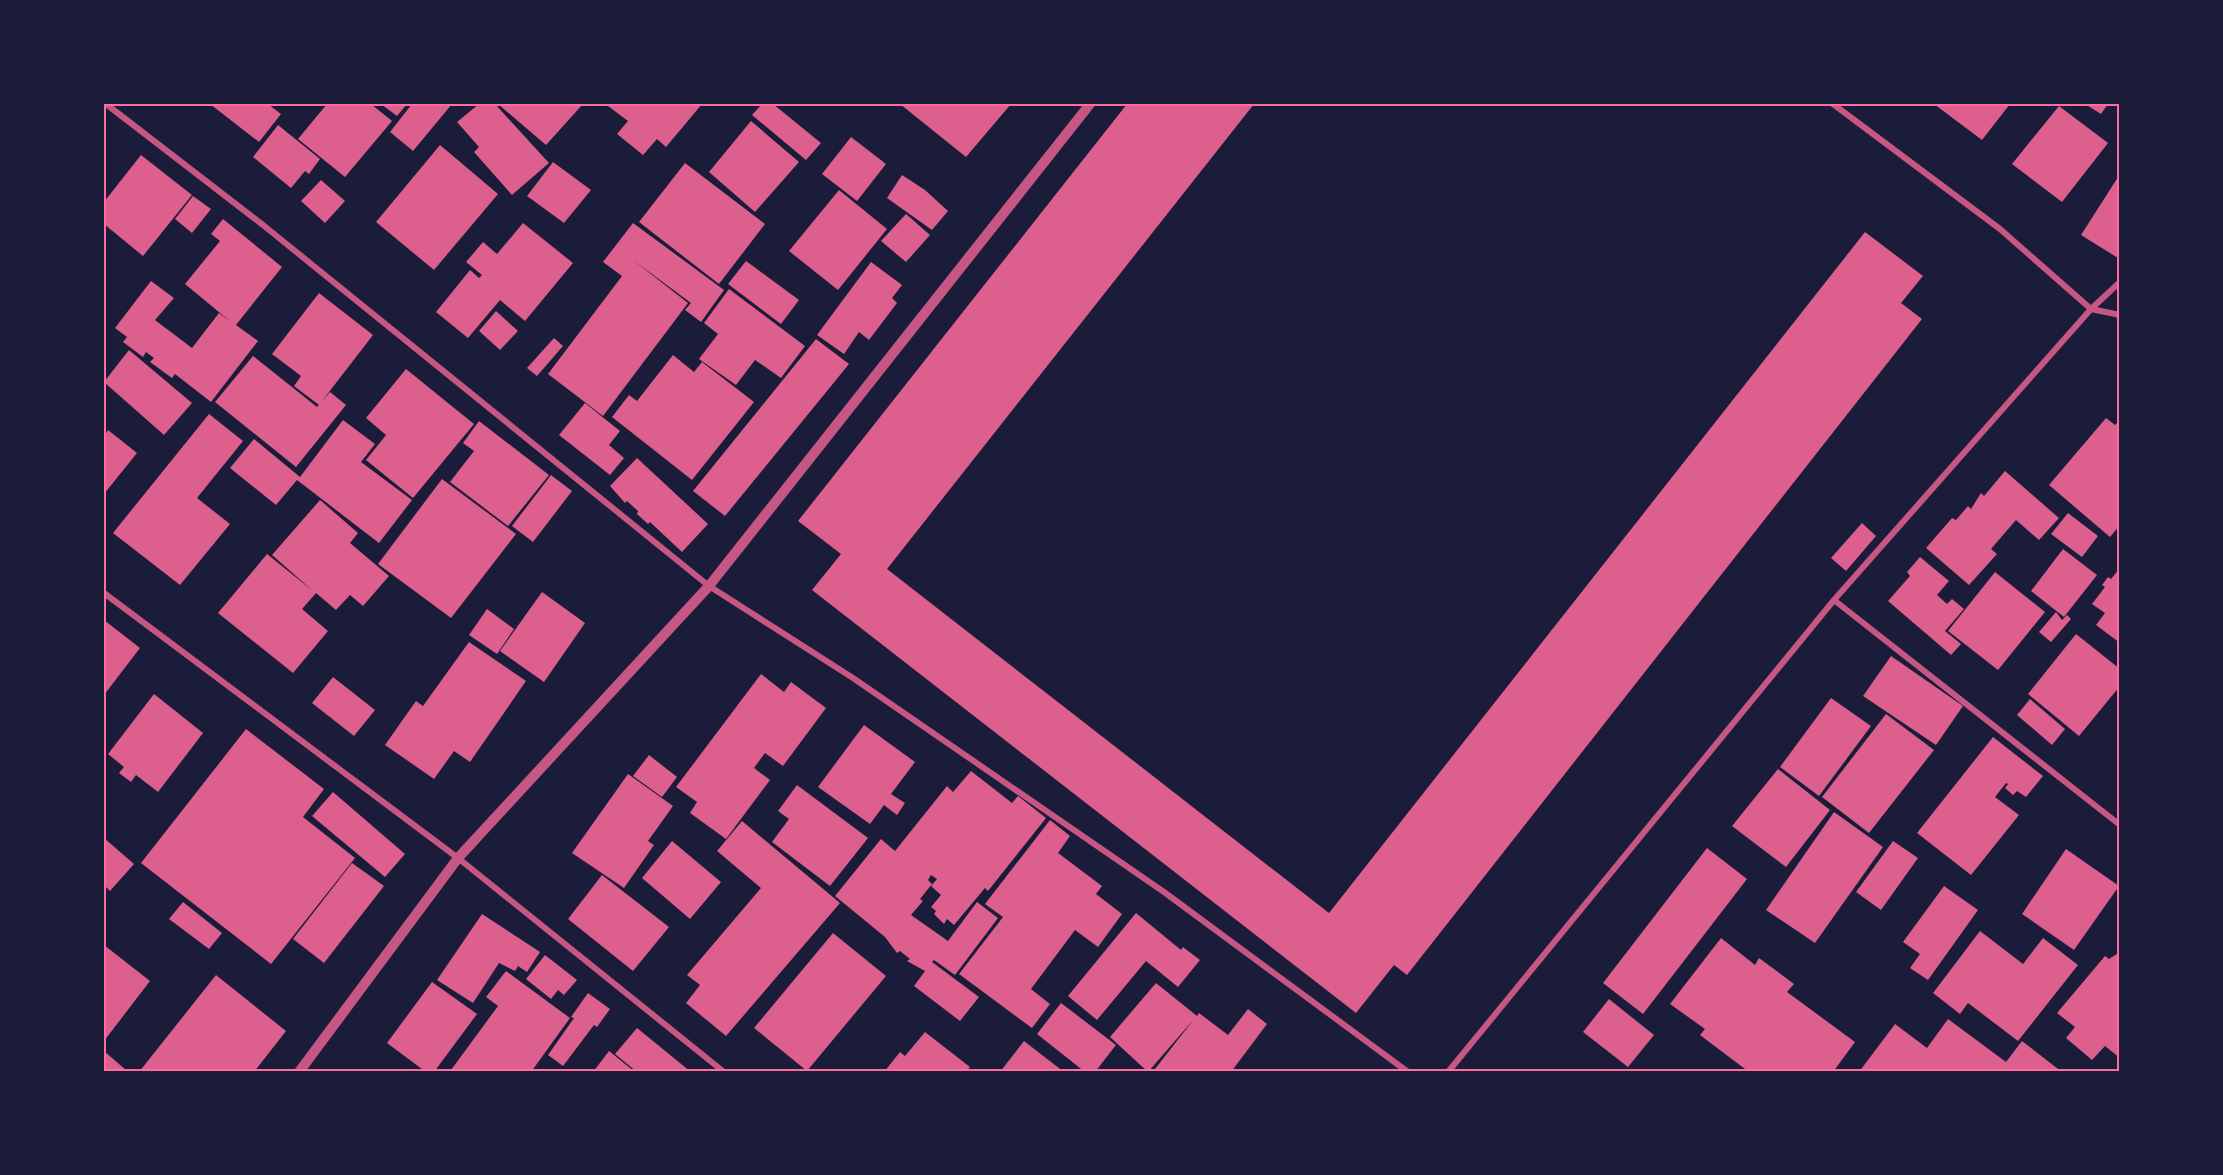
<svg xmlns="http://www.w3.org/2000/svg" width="2223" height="1175" font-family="Overpass,sans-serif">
<rect width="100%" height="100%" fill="#1b1b3a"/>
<path fill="#dd5f8e" d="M210,104h58l13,10 -22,28z
M327,104h44l21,17 -47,56 -47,-38z
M381,104h26l-10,12z
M412,104h40l-39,47 -23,-19z
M479,104h16l54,59 -37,32 -38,-43 5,-5 -22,-25z
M498,104h85l-37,41z
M610,104h92l-36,43 -9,-8 -14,16 -26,-21 11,-13 -20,-15z
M762,104h11l48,39 -15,17 -54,-45z
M900,104h111l-45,53z
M1127,104h127l-367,465 442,344 536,-681 58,44 -22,27 21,16 -515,656 -13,-10 -38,48 -544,-423 29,-36 -43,-33z
M1934,104h76l-28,36z
M2085,104h23l-7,10z
M2059,106l49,37 -46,59 -50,-38z
M751,121l48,41 -44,50 -46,-40z
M278,125l42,34 -11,15 -4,-3 -14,17 -38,-31z
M851,137l35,27 -29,37 -35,-27z
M440,145l58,49 -64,76 -58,-48z
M141,155l51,40 -49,61 -39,-32v-22z
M553,162l38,28 -27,33 -37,-27z
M685,163l80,61 -46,60 -80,-62z
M2120,174v82l-2,2 -37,-23z
M902,175l23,15 23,21 -16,19 -45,-32z
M321,180l24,21 -20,22 -24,-22z
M839,190l48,39 -49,61 -49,-39z
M193,196l18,13 -19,24 -17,-14z
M906,214l24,21 -24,27 -25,-21z
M223,219l59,48 -46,58 22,16 -47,61 -36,-28 -3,4 -22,-16 4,-4 -8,-6 -3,5 -20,-15 4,-5 -12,-9 36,-47 23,17 -19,22 37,28 27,-35 12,9 -46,-38 35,-43 -9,-7z
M523,223l50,40 -48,58 -25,-21 -32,38 -32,-26 34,-42 9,8 3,-3 -16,-13 17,-20 14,12z
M633,223l91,67 -23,32 -16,-12 6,-7 -58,-43 55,43 -85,113 -55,-42 74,-98 -19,-14z
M746,261l53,39 -18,24 -53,-40z
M871,262l31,23 -10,13 5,5 -28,37 -10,-8 -15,22 -27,-19z
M729,289l76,57 -24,32 -26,-18 -19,25 -37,-26 19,-25 -14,-11z
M319,293l54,42 -54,70 -25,-19 7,-10 -29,-22z
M496,311l22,20 -18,19 -21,-19z
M554,338l9,8 -26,30 -10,-8z
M816,339l33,25 -124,152 -32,-25z
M129,350l63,53 -28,32 -60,-53z
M673,355l21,17 8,-10 52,40 -62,78 -80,-63 17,-22 8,6z
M253,356l64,51 13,-15 16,13 -50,62 -81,-65z
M406,369l68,55 -61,74 -47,-38 20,-25 -20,-17z
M585,403l35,28 -11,14 15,13 -14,17 -51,-40z
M209,414l34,27 -46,57 33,26 -50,61 -67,-52z
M2106,418l9,7 5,-5v105l-10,12 -61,-52z
M343,420l32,24 -14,18 51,38 -33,43 -82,-63 -21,25 -46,-37 24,-29 46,38z
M479,421l70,54 -41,51 -58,-44 24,-31 -11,-8z
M108,430l29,23 -33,41v-58z
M637,458l71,66 -26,28 -32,-30 -2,2 -11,-10 1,-3 -11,-10 -2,2 -15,-17z
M2005,471l54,47 -20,22 -23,-20 -25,29 6,5 -28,31 -43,-37 26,-30 4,2 12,-14 3,3 10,-16 3,3z
M551,475l21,16 -39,51 -21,-16z
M442,479l74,55 -65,84 -73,-54z
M320,500l38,33 -8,10 39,33 -26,30 -13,-11 -14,15 -20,-17 -14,16 26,22 -35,42 -75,-60 49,-59 46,37 -41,-36z
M2068,513l30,23 -16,21 -31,-23z
M1862,523l14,13 -30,35 -15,-13z
M2063,549l34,26 -33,42 -33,-26z
M1920,557l29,24 -12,14 10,9 5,-5 12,10 -19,22 16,13 -10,11 -63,-54 22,-25 -3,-4z
M2120,568v75l-24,-18 9,-12 -13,-9 13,-17 -3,-2 6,-8 3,2z
M1995,572l50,40 -47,58 -50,-39z
M542,592l43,31 -41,59 -44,-31z
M487,609l27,20 -17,25 -28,-19z
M2056,612l6,8 5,-5 4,4 -20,23 -12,-10z
M104,620l36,28 -36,47z
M2076,634l44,35v17l-41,50 -51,-42z
M469,642l57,39 -56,81 -16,-11 -20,28 -49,-34 31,-44 7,5z
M1891,656l72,50 -27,39 -73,-49z
M761,674l23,18 7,-10 35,26 -43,58 -18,-13 -11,15 16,12 -44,59 -36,-26 7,-11 -21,-15z
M333,677l42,33 -21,26 -42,-33z
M154,694l49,39 -45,59 -22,-17 -5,7 -12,-9 5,-6 -16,-13z
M1831,698l40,28 -52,70 -39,-29z
M2030,699l35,30 -13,16 -35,-30z
M1886,714l48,36 -65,83 -47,-36z
M864,725l51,37 -24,32 14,9 -8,12 -13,-10 -14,19 -52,-37z
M246,729l78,60 -21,28 52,41 -84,106 -130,-101z
M1993,737l50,39 -17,21 -9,-6 -4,4 -8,-7 3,-4 -2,-1 -11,14 24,18 -48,60 -54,-42z
M649,755l28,22 -15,20 -29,-21z
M1778,769l52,41 -44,57 -54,-41z
M971,771l41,32 6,-7 28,22 -58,73 -3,-3 -31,37 -7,-6 -3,5 -10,-10 2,-3 -5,-4 10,-12 -10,-9 6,-7 -6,-4 -3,5 4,4 -12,15 3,2 -12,14 37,26 29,-39 21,16 -43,57 -21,-15 -2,2 47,35 -19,24 -46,-35 11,-15 -18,-10 3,-2 -10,-8 -3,2 -12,-16 -50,-41 46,-57 14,12 52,-65 6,6z
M628,774l45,32 -25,35 6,4 -30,43 -52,-35z
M797,785l71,53 -38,48 -58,-44 17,-23 -11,-8z
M333,792l72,62 -20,23 -73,-61z
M1834,812l49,35 -68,96 -49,-33z
M1050,820l20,16 -12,17 44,33 -6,8 26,20 -24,33 -23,-17 -44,59 19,15 -18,24 -73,-54 44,-57 -18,-13z
M742,821l98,82 -114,133 -40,-33 14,-18 -13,-10 74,-87 -44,-37z
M104,838l30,26 -24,27 -6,-6z
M672,841l49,41 -31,37 -48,-41z
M1893,841l25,17 -37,52 -25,-18z
M1707,848l40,31 -104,135 -40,-31z
M2066,849l53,37 -45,64 -52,-36z
M352,863l32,23 -60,77 -31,-24z
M602,875l67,52 -36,44 -65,-52z
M1944,886l34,24 -50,70 -18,-12 10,-14 -17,-12z
M183,902l39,31 -13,16 -40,-30z
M1136,913l45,37 2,-3 17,13 -22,27 -32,-26 -49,59 -29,-24z
M482,914l58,38 -13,20 -9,-6 -3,5 -16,-8 -26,40 -36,-23z
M1980,931l43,33 20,-26 35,27 -60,76 -50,-38 -8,11 -27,-21z
M833,933l53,43 -79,95 -53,-43z
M1721,938l34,27 4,-7 35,26 -7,8 68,50 -22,30h-84l-49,-37 5,-6 -35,-25z
M104,945l46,36 -46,60z
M2120,952v106l-15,-12 -13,14 -26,-22 9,-11 -18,-14 48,-57 4,3z
M545,955l32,25 -13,15 -6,-5 -7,9 -25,-20z
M506,971l64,47 -39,54 -80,-2 47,-64 -12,-9z
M216,975l70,56 -32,41h-115z
M432,982l45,32 -43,58h-8l-39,-29z
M1156,983l41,33 2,-3 29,22 20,-26 19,15 -36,48h-73l-3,-3 39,-50 -46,53 -38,-35z
M588,993l22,16 -13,18 -3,-2 -31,41 -15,-11 26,-37 -3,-1z
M1609,999l45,36 -26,32 -45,-35z
M1061,1003l55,42 -21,27h-10l-48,-38z
M1948,1019l58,43 16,-21 40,31h-203l36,-48 32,24z
M637,1028l54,44h-54l-22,-18z
M925,1032l45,35 -4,5h-82l16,-20 5,4z
M1024,1041l40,31h-64z
M104,1051l22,19 -1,2h-21z
M609,1051l26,21h-42z"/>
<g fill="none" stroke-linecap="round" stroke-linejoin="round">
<path stroke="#c65784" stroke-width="6" d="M106,104l157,121 446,361 144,92 311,214 244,180
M1833,104l167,125 91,80 29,6
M104,593l354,265 266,214
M1834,600l286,225
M1448,1072l386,-472 257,-291 29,-27"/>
<path stroke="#c65784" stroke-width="10" d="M299,1072l159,-214 251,-272 381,-482"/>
</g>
<rect width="2223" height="1175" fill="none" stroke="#1b1b3a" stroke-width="210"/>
<rect x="105" y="105" width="2013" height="965" fill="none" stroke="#ff6b9d" stroke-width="2"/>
</svg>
